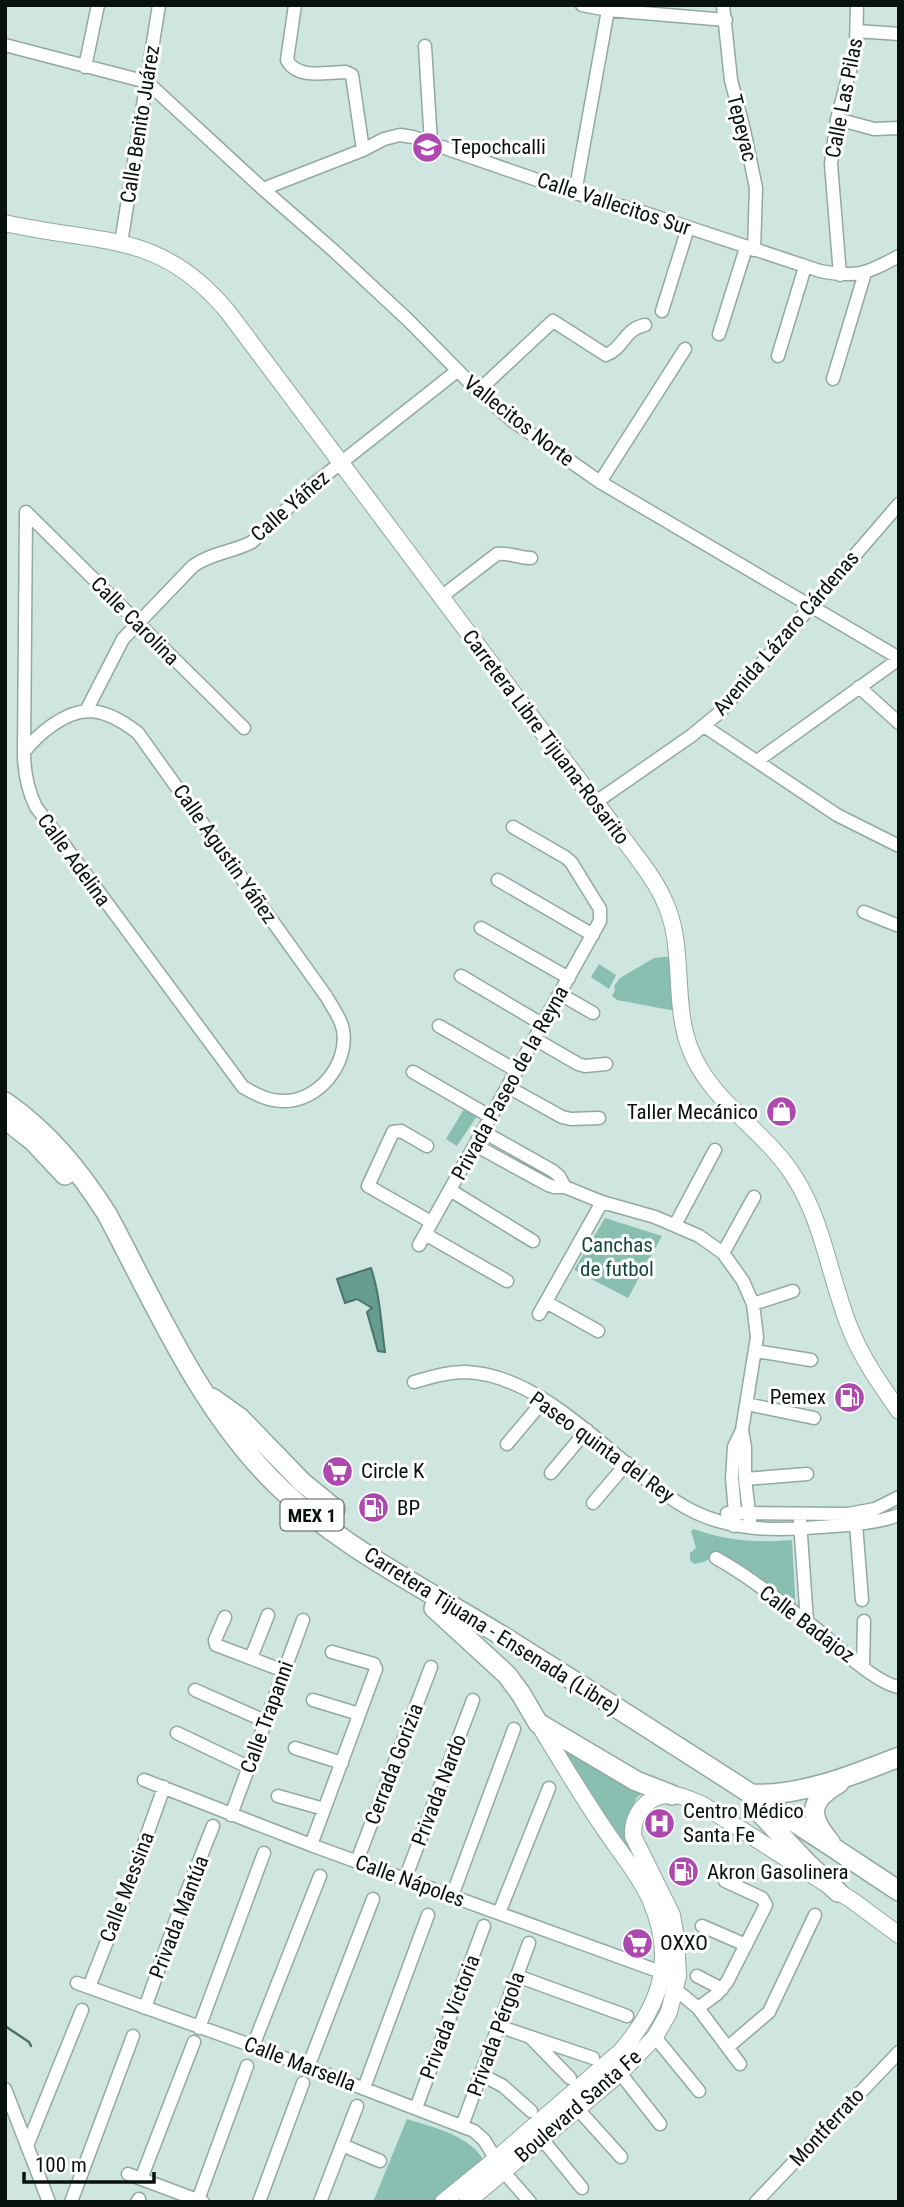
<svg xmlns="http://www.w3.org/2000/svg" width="904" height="2207" font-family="'Roboto Condensed',sans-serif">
<rect width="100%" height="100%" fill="#cfe6e0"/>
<path fill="#88bfb1" d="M673,956l2,55 -58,-11 -5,-4 3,-6 -1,-4 6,-8 34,-20z
M599,964l17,11 -7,14 -18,-12z
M464,1109l13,7 -20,30 -11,-7z
M605,1218l57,18 -34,62 -54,-28z
M694,1529c33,12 63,14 98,11l4,72 -83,-56 -9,6 -10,2 -4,-4v-7l6,-5 -5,-17z
M560,1746l87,45 -10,6 -12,27 18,52z
M407,2119c28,9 63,16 78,43l-47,40h-65z"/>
<path fill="#669d90" stroke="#4a7369" stroke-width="2" d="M371,1268c9,27 10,55 14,84l-7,-1 -11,-39 5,-4 -15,-9 -12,4 -8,-24z"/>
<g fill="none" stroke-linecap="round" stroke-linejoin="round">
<path stroke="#4a7369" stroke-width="2.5" d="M5,2026l24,16 2,4"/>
<defs>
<path id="minor" d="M295,5l-8,55c10,20 40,12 59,12l6,3 11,75
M582,5l26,5 118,10
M723,5l8,75 13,50 12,58 -2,62
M857,31l42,3
M5,45l142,37 116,107 71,62 74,69 70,71 35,30 87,61 299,176
M425,46l6,97
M85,67l13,-62
M837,119l37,10 25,-1
M263,189l100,-39 21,-11 16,-4 13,2 162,56 67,19 178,59c37,7 46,3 79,-15
M575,193l33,-183
M121,243l38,-238
M840,275l-9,-111 6,-45 19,-71 1,-43
M662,311l26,-83
M719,334l27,-86
M778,356l27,-89
M833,379l32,-106
M478,391l75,-70 53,34c18,-7 18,-26 39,-30
M600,482l85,-133
M26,512l218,216
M441,597l56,-43c11,-2 21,4 34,4
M859,687l40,36
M86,711l37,-72 70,-73c18,-13 40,-14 59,-24l57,-54 148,-117
M704,726l133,89 62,31
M24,752c14,-18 40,-40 64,-41 18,0 36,11 50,22l188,263c6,11 15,22 17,34 6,34 -25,72 -60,71 -15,0 -28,-7 -40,-14l-207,-280c-9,-18 -12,-34 -12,-55l2,-240
M757,761l142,-102
M596,802l95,-66 28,-23 180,-209
M498,880l95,55
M864,912l35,14
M481,928l88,50
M461,976l81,48
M560,994l33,19
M439,1026l78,45
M535,1039l43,25 7,2 21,-2
M413,1072l78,45
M508,1087l54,30 9,2 28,-1
M482,1131l71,40 6,5 6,11
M475,1145l73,40 6,2h11l37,15 53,15 44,19 24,17 20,28 10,23 4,33 -15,93 -8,17 -2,31 3,34 -1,14
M427,1146l-26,-15 -8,1 -25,54 63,36
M450,1190l83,51
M675,1225l40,-75
M425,1234l82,47
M419,1245l181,-324v-12l-29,-47 -6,-5 -52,-30
M723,1253l31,-56
M546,1302l52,29
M753,1304l40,-13
M539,1314l63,-112
M756,1351l55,9
M414,1382c17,-5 34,-10 52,-10 82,3 153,97 219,135 42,24 89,24 135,20 26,-2 54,-3 79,-12
M747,1404l67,14
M742,1430l3,17v32l5,42
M507,1444l37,-44
M551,1473l36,-43
M745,1479l62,-5
M593,1503l34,-40
M727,1513l121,1 27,-5 24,-12
M800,1521l7,101
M856,1524l6,76
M716,1558c36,20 70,48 103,73 18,15 58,53 80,56
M225,1617l-10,23 1,5 68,26
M251,1658l17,-43
M863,1666l1,-45
M195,1690l70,31
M313,1700l46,14
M177,1733l71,34
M295,1748l47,15
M144,1780l167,65 358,130
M278,1796l46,13
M231,1815l72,-195
M311,1845l65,-176 -2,-5 -42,-12
M357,1861l74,-194
M405,1879l68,-179
M452,1896l62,-167
M499,1913l50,-125
M702,1926l44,19
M517,1976l110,40
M697,1976l25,13
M77,1983l176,63 221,85 10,9 19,31 27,31
M89,1987l39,-99 36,-101
M675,1989l23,19 42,56
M145,2008l33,-94 35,-88
M698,2008l19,-14 10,-12 39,-77 -4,-7 -37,-17
M498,2026l95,32
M199,2028l65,-175
M655,2037l44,54
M531,2038l39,40
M253,2046l67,-170
M728,2047l41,-35 46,-97
M308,2067l65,-168
M620,2073l40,51
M480,2074l23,12 28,25
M364,2088l64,-173
M5,2089l44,113
M416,2108l68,-182
M577,2108l44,49
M462,2126l67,-183
M542,2139l40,49
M342,2145l38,16
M27,2146l55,-136
M128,2174l75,28
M141,2179l53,-137
M198,2200l49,-134
M71,2202l62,-166
M137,2202l2,-3
M259,2202l44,-119
M320,2202l37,-96
M756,2202l143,-150"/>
<path id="major" d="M5,223c94,22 154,6 223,89 98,130 194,260 292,390 33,43 66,87 99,131 15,21 33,41 44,65 23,45 9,101 26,148 20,56 76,83 106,132 28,44 35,100 54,148 12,31 31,58 50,85
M443,2202l53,-43 125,-108c41,-47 55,-93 29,-152 -11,-25 -32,-49 -47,-72 -23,-34 -44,-69 -65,-104
M467,2202l153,-129 35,-36 14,-25 9,-36 -2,-38 -4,-23 -39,-79c-1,-24 17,-44 43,-41 10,2 18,6 27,10l150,96 46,34"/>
<path id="highway" d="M5,1102c43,30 74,68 102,112 48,90 90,188 162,263 66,69 162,114 243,165 130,81 259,164 387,249
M5,1119l28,22 32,34
M212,1398l28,20 62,64 33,27
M434,1608l73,67 14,19 17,29 98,58 36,14
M750,1794c50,3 103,-19 149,-37
M761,1814l46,49 31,29
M830,1842c-22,-26 -22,-41 9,-59"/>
</defs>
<use href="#minor" stroke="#92a8a2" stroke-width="15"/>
<use href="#major" stroke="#92a8a2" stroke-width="18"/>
<use href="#highway" stroke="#92a8a2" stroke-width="22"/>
<use href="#minor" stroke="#fff" stroke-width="12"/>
<use href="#major" stroke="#fff" stroke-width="16"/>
<use href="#highway" stroke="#fff" stroke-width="19"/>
</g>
<defs>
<symbol id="school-disc" viewBox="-11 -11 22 22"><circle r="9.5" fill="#ae4aaf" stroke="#fff"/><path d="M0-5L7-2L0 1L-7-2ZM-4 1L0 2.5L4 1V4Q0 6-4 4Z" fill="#fff"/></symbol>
<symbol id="shop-disc" viewBox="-11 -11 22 22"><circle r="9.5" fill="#ae4aaf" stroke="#fff"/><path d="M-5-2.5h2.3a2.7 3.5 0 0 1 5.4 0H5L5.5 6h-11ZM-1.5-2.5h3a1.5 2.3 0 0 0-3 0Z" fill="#fff"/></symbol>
<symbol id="fuel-disc" viewBox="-11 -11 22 22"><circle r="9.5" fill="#ae4aaf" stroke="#fff"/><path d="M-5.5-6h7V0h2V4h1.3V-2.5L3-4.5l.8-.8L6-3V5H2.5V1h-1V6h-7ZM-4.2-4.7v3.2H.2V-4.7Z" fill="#fff"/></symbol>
<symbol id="supermarket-disc" viewBox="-11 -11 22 22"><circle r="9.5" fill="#ae4aaf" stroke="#fff"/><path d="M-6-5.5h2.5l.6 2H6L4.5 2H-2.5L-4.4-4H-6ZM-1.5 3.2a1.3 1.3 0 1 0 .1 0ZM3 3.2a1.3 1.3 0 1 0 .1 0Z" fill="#fff"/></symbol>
<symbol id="hospital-disc" viewBox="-11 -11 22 22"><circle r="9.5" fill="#ae4aaf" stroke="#fff"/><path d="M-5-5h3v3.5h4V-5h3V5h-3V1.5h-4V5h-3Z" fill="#fff"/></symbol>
</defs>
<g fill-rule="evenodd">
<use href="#school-disc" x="410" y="130" width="35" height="35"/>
<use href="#shop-disc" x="764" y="1094" width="35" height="35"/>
<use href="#fuel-disc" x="832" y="1380" width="35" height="35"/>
<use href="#supermarket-disc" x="320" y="1454" width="35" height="35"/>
<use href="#fuel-disc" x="356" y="1490" width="35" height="35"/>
<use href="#hospital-disc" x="642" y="1806" width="35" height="35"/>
<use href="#fuel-disc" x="666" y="1854" width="35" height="35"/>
<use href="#supermarket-disc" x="620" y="1926" width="35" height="35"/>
</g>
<g text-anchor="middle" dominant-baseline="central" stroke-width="6" stroke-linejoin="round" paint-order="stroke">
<rect fill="#fff" stroke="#535857" stroke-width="2" x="280.5" y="1499.5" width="63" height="31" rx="5"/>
<g font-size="19" font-weight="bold" fill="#09110f">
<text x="312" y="1515">MEX 1</text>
</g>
<g font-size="21" fill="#09110f" stroke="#fff">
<text transform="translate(844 98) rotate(-79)">Calle Las Pilas</text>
<text transform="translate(140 124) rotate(-81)">Calle Benito Juárez</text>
<text transform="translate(742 128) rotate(76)">Tepeyac</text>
<text transform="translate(614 204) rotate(18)">Calle Vallecitos Sur</text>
<text transform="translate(519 421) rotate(38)">Vallecitos Norte</text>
<text transform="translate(290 506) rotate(-41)">Calle Yáñez</text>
<text transform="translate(135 621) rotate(45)">Calle Carolina</text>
<text transform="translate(786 633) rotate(-49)">Avenida Lázaro Cárdenas</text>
<text transform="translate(546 737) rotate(53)">Carretera Libre Tijuana-Rosarito</text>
<text transform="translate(225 854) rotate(55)">Calle Agustin Yáñez</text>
<text transform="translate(74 860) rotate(54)">Calle Adelina</text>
<text transform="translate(510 1083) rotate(-61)">Privada Paseo de la Reyna</text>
<text transform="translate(602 1447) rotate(36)">Paseo quinta del Rey</text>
<text transform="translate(807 1624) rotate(37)">Calle Badajoz</text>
<text transform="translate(492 1631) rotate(32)">Carretera Tijuana - Ensenada (Libre)</text>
<text transform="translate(267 1717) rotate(-70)">Calle Trapanni</text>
<text transform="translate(394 1764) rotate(-69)">Cerrada Gorizia</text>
<text transform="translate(439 1790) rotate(-69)">Privada Nardo</text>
<text transform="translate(410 1881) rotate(20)">Calle Nápoles</text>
<text transform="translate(127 1887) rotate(-69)">Calle Messina</text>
<text transform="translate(179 1917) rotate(-69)">Privada Mantúa</text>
<text transform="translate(450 2017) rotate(-69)">Privada Victoria</text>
<text transform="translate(496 2034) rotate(-70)">Privada Pérgola</text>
<text transform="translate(300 2064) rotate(21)">Calle Marsella</text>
<text transform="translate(578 2106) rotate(-41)">Boulevard Santa Fe</text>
<text transform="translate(827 2127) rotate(-47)">Montferrato</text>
</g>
<g font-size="21" fill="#09110f" stroke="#fff" text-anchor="start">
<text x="451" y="147">Tepochcalli</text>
<text x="758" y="1112" text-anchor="end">Taller Mecánico</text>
<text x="826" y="1397" text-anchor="end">Pemex</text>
<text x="361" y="1471">Circle K</text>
<text x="397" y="1508">BP</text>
<text x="683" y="1811">Centro Médico<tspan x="683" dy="24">Santa Fe</tspan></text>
<text x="707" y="1872">Akron Gasolinera</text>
<text x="660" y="1943">OXXO</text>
</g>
<g font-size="21" fill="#14463c" stroke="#fff">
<text x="617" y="1245">Canchas<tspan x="617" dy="24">de futbol</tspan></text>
</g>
</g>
<rect width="904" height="2207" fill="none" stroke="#09110f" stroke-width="14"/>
<path d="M24 2172v10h130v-10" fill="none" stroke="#09110f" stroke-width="3.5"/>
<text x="35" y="2172" font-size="21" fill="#09110f" stroke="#ffffff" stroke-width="5" paint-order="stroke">100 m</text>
</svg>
